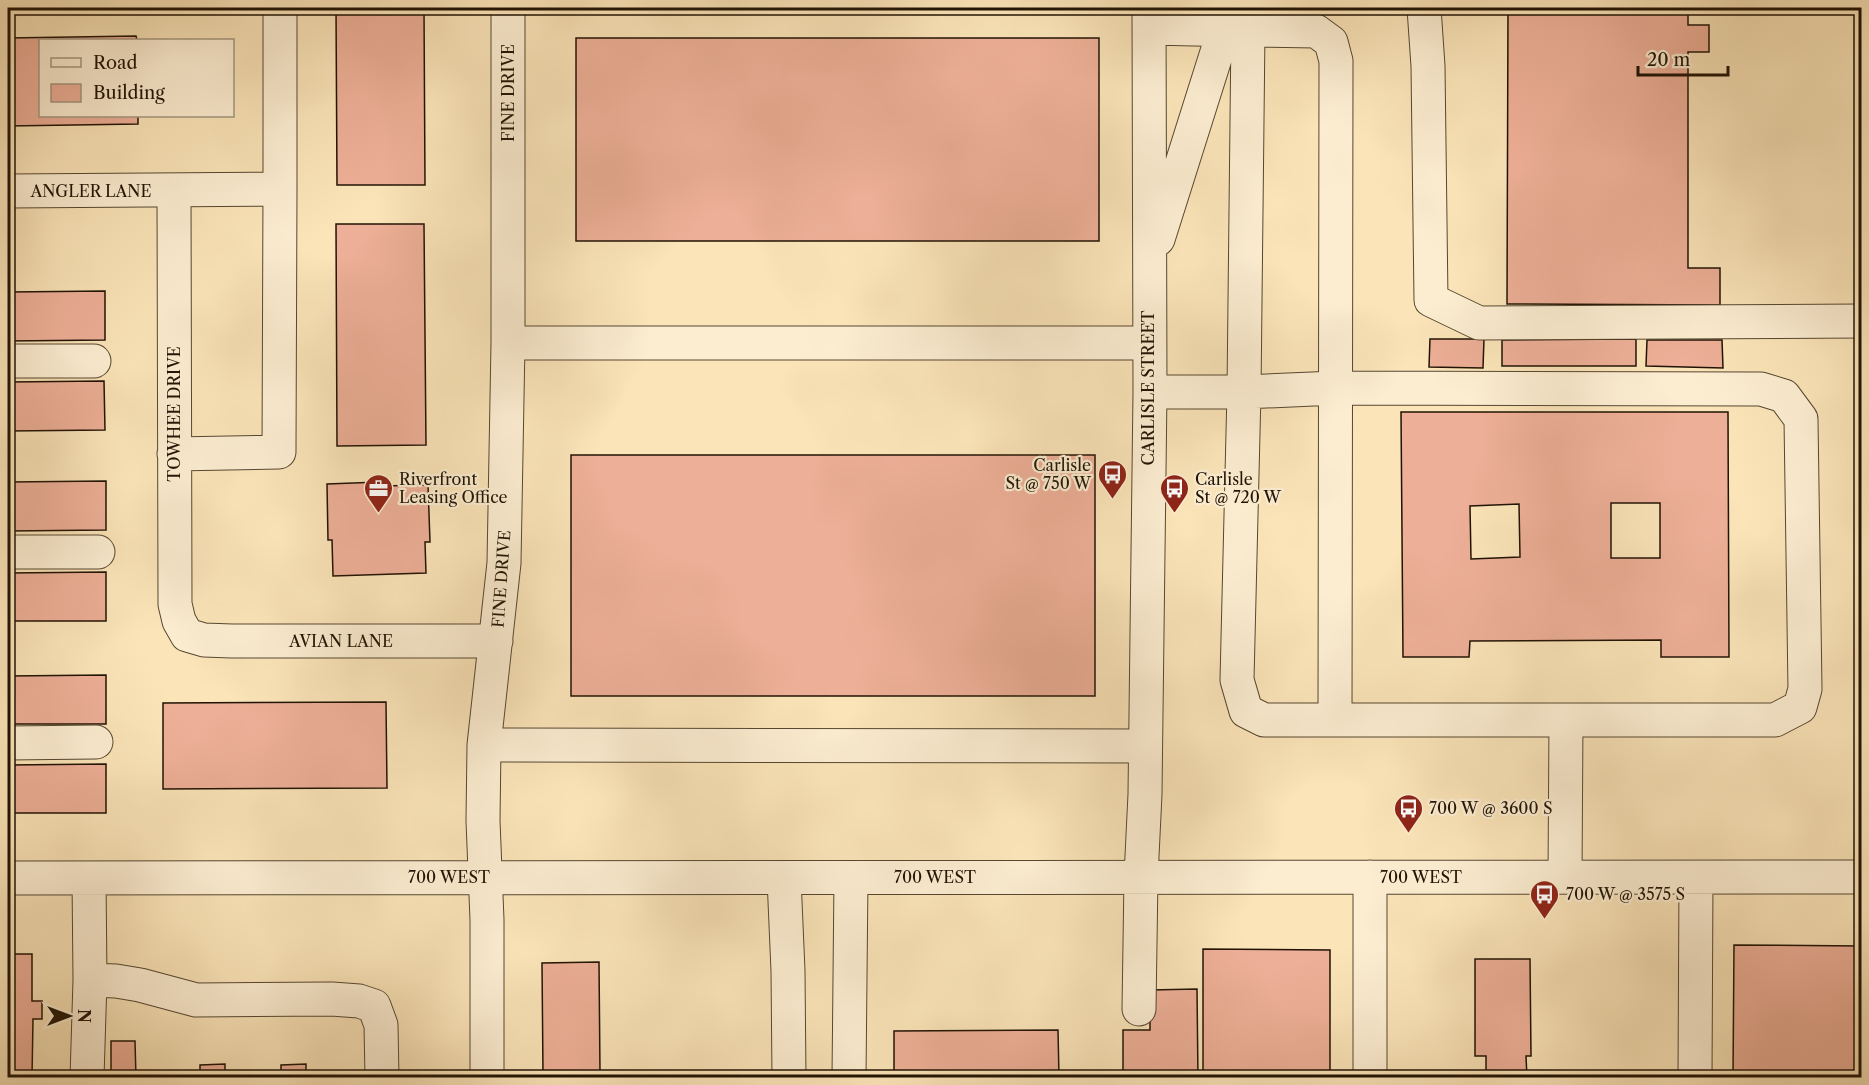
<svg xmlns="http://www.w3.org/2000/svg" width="1869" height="1085" font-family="'Libre Caslon Text',serif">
<rect width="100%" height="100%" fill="#fae4b8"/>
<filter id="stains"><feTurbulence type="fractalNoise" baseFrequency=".00333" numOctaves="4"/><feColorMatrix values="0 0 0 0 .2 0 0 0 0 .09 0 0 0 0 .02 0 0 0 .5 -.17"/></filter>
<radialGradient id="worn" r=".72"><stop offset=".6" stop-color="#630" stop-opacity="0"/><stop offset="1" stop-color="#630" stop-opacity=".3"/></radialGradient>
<path fill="#edaf97" stroke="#201304" stroke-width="1.5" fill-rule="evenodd" d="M336,8h88l1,177h-88z
M1508,8h180v17h21v27h-21v216h32v37l-213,-1z
M136,36l1,4h-97v76h98v8l-130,2v-88z
M576,38h523v203h-523z
M336,224h88l2,221 -89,1z
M105,291v49l-97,1v-49z
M1430,339h54l-1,29 -54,-1z
M1636,339v27h-134v-26z
M1647,340h75l1,28 -77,-2z
M104,381l1,49 -97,1v-49z
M1401,412h327l1,245h-68v-17l-191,1 -1,16h-66zM1611,503h49v55h-49zM1519,504l1,53 -49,2 -1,-53z
M571,455h524v241h-524z
M106,481v49l-98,1v-49z
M380,482v4l48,-1 2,57h-5l1,31 -93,3 -1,-36h-4l-1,-56z
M106,572v49h-98v-48z
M106,675v49h-98v-48z
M386,702l1,86 -224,1v-86z
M106,764v49h-98v-48z
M1734,945l128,1v132h-129z
M1203,949l127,1v128h-127z
M8,954h24v47h10v18h-9l-1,59h-24z
M1475,959h55l1,97h-5l1,22h-41v-22h-11z
M599,962l1,111 -57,1 -1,-111z
M1197,989l1,89h-75v-48h27v-40z
M1058,1030l1,48h-165v-47z
M111,1041h24l1,37h-25z
M225,1064v14h-25v-13z
M306,1064v14h-25v-13z
M148,1074h39v4h-39z
M318,1074h39v4h-39z"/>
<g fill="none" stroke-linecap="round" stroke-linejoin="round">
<defs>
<path id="minor" d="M1424,8l4,58 3,234 48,23 383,-2
M1149,28l91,2
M8,191l272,-2v-181
M174,191l1,413 4,17 8,14 17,5 28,1h264
M1158,239l60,-190 1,-41
M508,343h641
M8,361h86
M1150,392h94l92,-4 425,1 23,7 17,23 4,270 -5,18 -25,13h-511l-18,-9 -9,-31 7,-288 4,-362 68,1 15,11 5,19 -1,659
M174,454l105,-2 1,-263
M8,552h90
M8,743l88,-1
M484,745l661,1
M1565,877l1,-157
M8,878l1854,-1
M784,878l4,93 1,107
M90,980l26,1 24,4 56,15 136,-1 27,2 15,5 7,19 1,53
M1139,1009l2,-132 4,-83 5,-402 -1,-384
M87,1078l3,-98 -1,-102
M487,1078v-158l-4,-99 1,-76 20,-182 4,-220v-335
M849,1078l2,-200
M1370,1078v-201
M1695,1078l1,-200"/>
</defs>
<use href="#minor" stroke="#564731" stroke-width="35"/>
<use href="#minor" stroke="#fcedd1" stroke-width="33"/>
</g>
<defs>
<symbol id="bus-pin" viewBox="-11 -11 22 30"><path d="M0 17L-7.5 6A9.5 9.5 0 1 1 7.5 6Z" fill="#8f2418" stroke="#fcedd1"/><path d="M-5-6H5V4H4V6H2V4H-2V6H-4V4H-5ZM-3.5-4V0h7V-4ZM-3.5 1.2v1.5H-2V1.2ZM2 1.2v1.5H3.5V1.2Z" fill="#fff"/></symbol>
<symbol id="office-pin" viewBox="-11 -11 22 30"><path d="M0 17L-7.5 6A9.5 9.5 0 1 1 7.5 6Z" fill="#8f2418" stroke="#fcedd1"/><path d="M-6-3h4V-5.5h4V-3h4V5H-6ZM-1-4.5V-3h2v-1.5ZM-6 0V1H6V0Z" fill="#fff"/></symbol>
</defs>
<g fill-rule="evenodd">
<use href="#bus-pin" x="1096" y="458" width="33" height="45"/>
<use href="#office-pin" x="362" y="472" width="33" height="45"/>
<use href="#bus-pin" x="1158" y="472" width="33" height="45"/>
<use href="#bus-pin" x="1392" y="792" width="33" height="45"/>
<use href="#bus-pin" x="1528" y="878" width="33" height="45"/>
</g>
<g text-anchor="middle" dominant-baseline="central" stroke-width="4.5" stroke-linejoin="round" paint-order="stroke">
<g font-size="16" fill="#201304" stroke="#fcedd1">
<text transform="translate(508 93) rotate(-90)">FINE DRIVE</text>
<text x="91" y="191">ANGLER LANE</text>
<text transform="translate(1148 388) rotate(-90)">CARLISLE STREET</text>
<text transform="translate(174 414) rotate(-90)">TOWHEE DRIVE</text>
<text transform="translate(501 579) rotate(-86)">FINE DRIVE</text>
<text x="341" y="641">AVIAN LANE</text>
<text x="449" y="877">700 WEST</text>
<text x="935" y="877">700 WEST</text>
<text x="1421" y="877">700 WEST</text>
</g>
<g font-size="16" fill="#201304" stroke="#fcedd1" text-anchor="start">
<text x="1091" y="465" text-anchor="end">Carlisle<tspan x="1091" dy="18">St @ 750 W</tspan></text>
<text x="399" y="479">Riverfront<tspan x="399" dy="18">Leasing Office</tspan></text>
<text x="1195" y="479">Carlisle<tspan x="1195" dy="18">St @ 720 W</tspan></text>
<text x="1429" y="808">700 W @ 3600 S</text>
<text x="1566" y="894">700 W @ 3575 S</text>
</g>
</g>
<rect width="1869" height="1085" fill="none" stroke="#fae4b8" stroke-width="30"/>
<rect x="9" y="9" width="1851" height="1067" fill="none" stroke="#201304" stroke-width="3"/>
<rect x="15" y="15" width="1839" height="1055" fill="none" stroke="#201304" stroke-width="1.5"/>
<rect x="39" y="39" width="195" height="78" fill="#fcedd1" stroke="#a4967f" stroke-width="1.5"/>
<rect x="51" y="58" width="30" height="9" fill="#fcedd1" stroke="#a4967f" stroke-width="1.5"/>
<text x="93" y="69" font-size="18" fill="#201304">Road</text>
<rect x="51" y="84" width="30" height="18" fill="#edaf97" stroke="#a4967f" stroke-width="1.5"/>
<text x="93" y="99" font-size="18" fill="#201304">Building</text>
<g transform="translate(69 1016) rotate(90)" stroke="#fcedd1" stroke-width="4.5" paint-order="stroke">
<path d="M0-4.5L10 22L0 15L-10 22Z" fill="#201304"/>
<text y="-9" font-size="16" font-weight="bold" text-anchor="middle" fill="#201304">N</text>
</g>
<path d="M1638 66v9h90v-9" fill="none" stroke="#201304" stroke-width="3"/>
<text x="1647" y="66" font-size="18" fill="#201304" stroke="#fcedd1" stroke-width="4.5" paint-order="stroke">20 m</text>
<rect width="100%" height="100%" filter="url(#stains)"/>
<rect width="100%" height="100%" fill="url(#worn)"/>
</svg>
